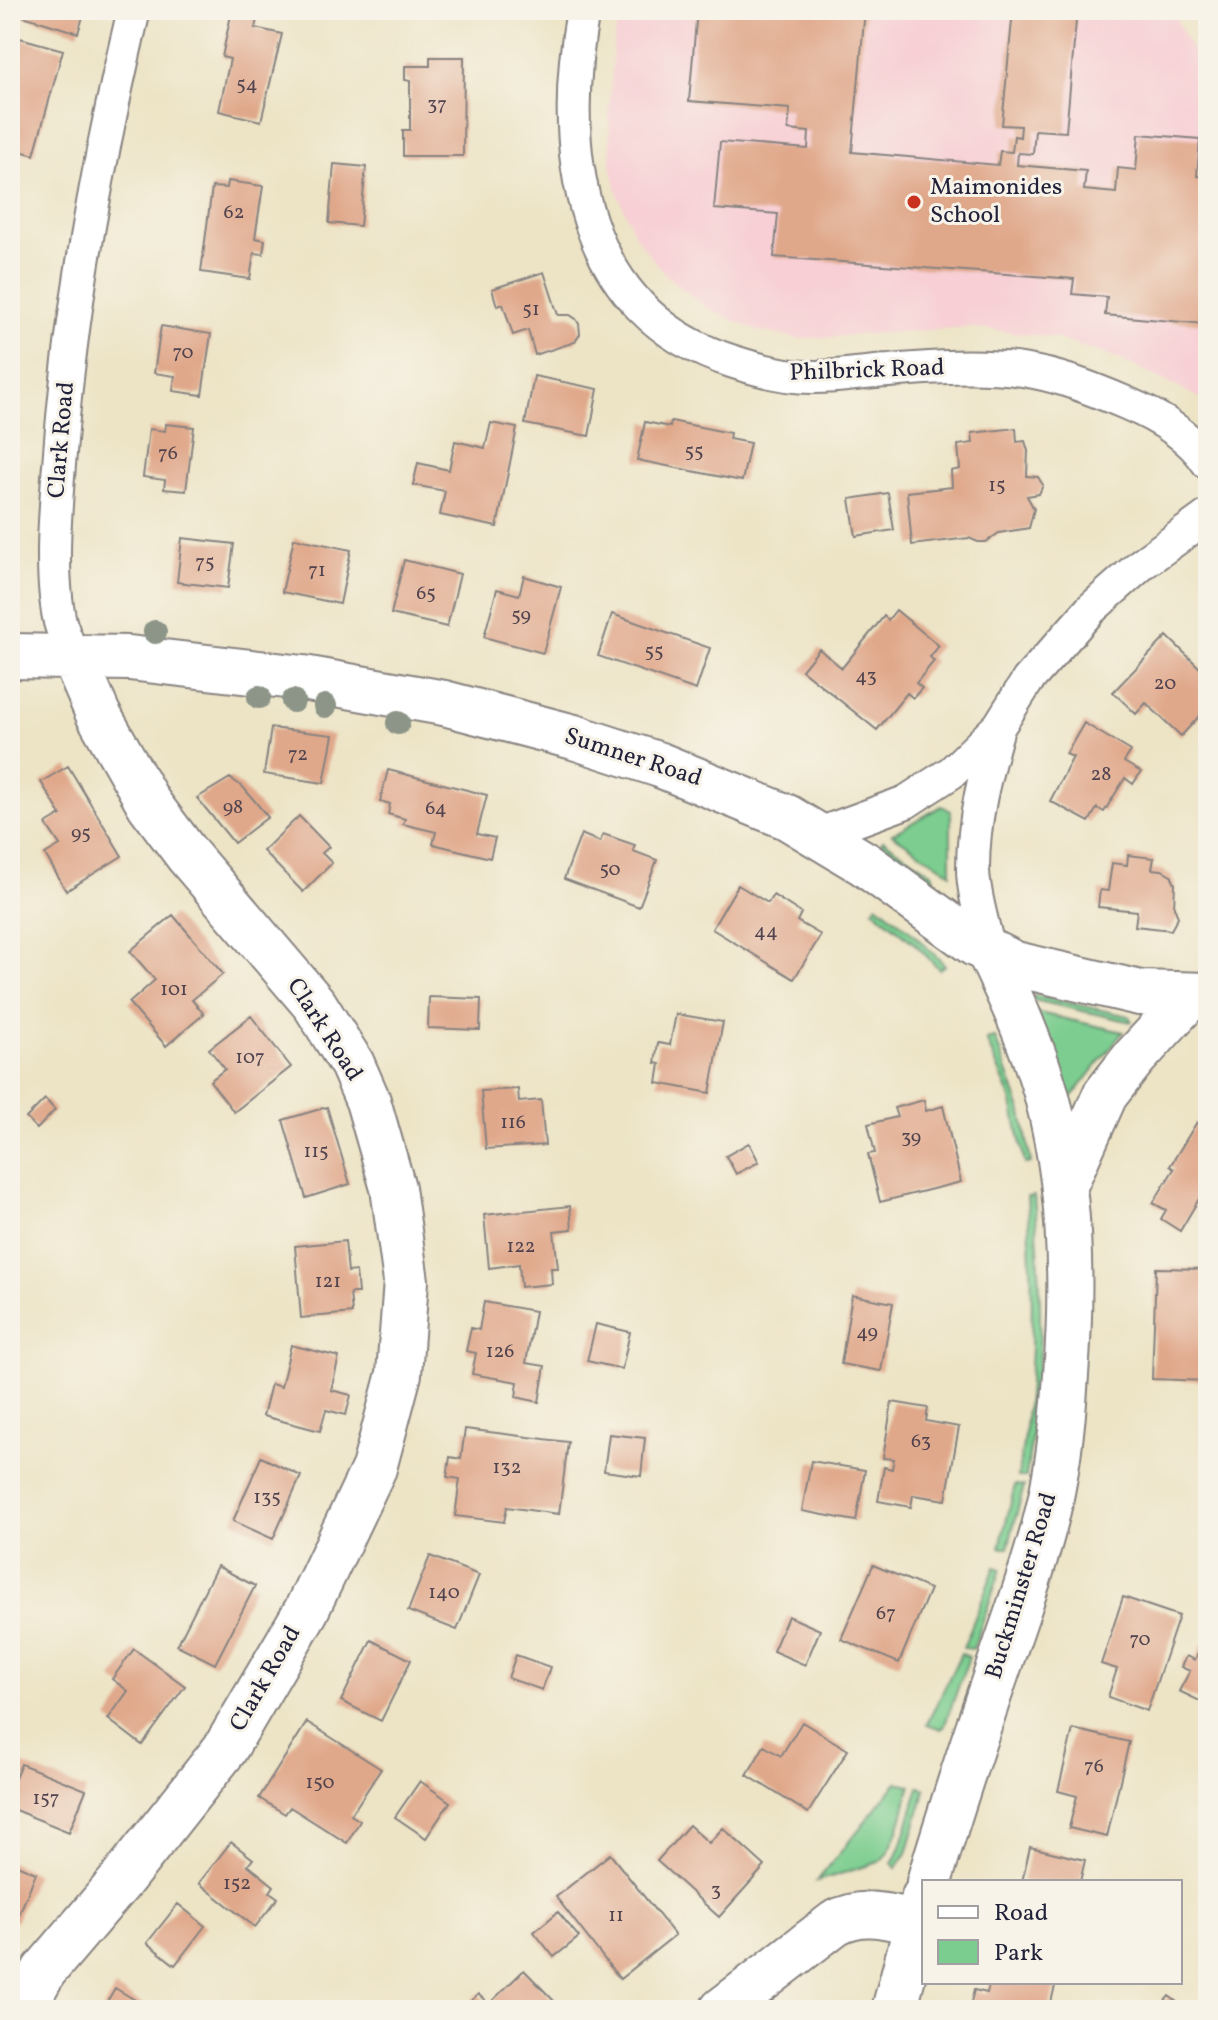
<svg xmlns="http://www.w3.org/2000/svg" width="1218" height="2020" font-family="Vollkorn,serif">
<rect width="100%" height="100%" fill="#f7f3e8"/>
<filter id="ink" filterUnits="userSpaceOnUse"><feTurbulence type="fractalNoise" baseFrequency=".0125" numOctaves="2"/><feDisplacementMap in="SourceGraphic" scale="16" xChannelSelector="R" yChannelSelector="G"/><feConvolveMatrix kernelMatrix="1 2 1 2 8 2 1 2 1" color-interpolation-filters="sRGB"/></filter>
<filter id="wash" filterUnits="userSpaceOnUse"><feTurbulence type="fractalNoise" baseFrequency=".006" numOctaves="4" result="noise"/><feDisplacementMap in="SourceGraphic" scale="32" xChannelSelector="R" yChannelSelector="G"/><feGaussianBlur stdDeviation="1.8" result="paint"/><feColorMatrix in="noise" values="0 0 0 0 0 0 0 0 0 0 0 0 0 0 0 0 0 1.4 0 .05"/><feComposite in="paint" operator="in"/></filter>
<g filter="url(#wash)">
<rect width="100%" height="100%" fill="#ede4c6"/>
<path fill="#f7cfd4" d="M619,10h553l36,76v316l-84,-41 -69,-23 -85,-11 -170,12 -42,-8 -53,-24 -34,-27 -19,-21 -17,-24 -17,-40 -7,-31 -2,-50 4,-65z"/>
<path fill="#7bcd8f" stroke="#4e7865" stroke-width="2" d="M942,806l9,5v62l-59,-39z
M883,840l50,34 1,14 -52,-39 -3,-3z
M877,904l32,26 36,35 -6,4 -23,-24 -43,-36z
M1034,995l95,21 3,6 -99,-22z
M1035,1012l88,20 -50,64 -6,1z
M995,1038l27,75 9,50 -6,1 -14,-66 -25,-58z
M1034,1196c10,101 8,181 -8,281h-8c16,-94 17,-186 9,-280z
M1015,1485l9,1 -16,61h-8z
M995,1567l6,2 -28,80 -10,-1z
M961,1653l8,4 -25,70 -3,2 -14,-5z
M897,1782l14,3c-8,24 -12,60 -32,77l-62,19z
M919,1787l7,2 -19,64 -11,15 -4,-5 9,-16z"/>
<g id="blocks">
<path fill="#e0a88b" d="M10,10h75l-7,23 -68,-21z
M232,10h27l-4,18 27,6 -21,87 -42,-10 11,-52 -8,-2z
M697,10h168l-13,142 146,13 2,-14 12,1 2,-16 6,1 1,-11 -19,-1 11,-115h64l-11,122 -31,-2 -2,24 -15,-1 -1,12 69,6 -2,19 32,3 2,-25 18,2 3,-36 61,5 -3,37 11,1v117l-3,30 -100,-9 2,-18 -35,-3 2,-15 -300,-22 4,-43 -64,-5 6,-67 88,7 1,-17 -21,-2 2,-21 -101,-8z
M20,38l43,12 -29,105 -24,-7v-73z
M430,57h34l-1,99h-60v-26h7v-49l-5,-1v-14h25z
M334,164l32,3 -6,59 -31,-3z
M228,181l35,5 -8,52 10,2 -2,14 -9,-1 -4,26 -49,-7 11,-85 15,1z
M544,272l14,43h12l6,4 3,5 1,10 -5,8 -40,13 -7,-25 -15,5 -10,-31 -6,2 -5,-17z
M161,326l50,8 -9,61 -29,-4 2,-15 -21,-3z
M534,376l64,13 -9,47 -64,-12z
M671,421l59,12 -1,6 21,4 -8,38 -105,-21 8,-38 25,5z
M491,423l26,5 -20,99 -57,-12 5,-24 -32,-6 5,-22 31,7 6,-29 30,7z
M166,424l28,3 -8,64 -22,-2 1,-9 -22,-3 6,-48 16,2z
M1016,428l1,14 8,-1 3,10 -1,25 11,1 5,8 -4,9 -12,2 7,13 -5,19 -30,5 -13,9h-8l-9,-4 -57,7 -5,-53 45,-5 -1,-16 9,-2 -2,-24 15,-2 -1,-10z
M888,493l6,37 -38,6 -6,-37z
M182,538l52,6 -6,44 -51,-6z
M294,538l57,12 -11,54 -58,-12z
M404,560l56,14 -13,53 -56,-13z
M524,576l37,11 -18,66 -59,-16 13,-48 22,6z
M896,610l43,36 -9,11 4,4 -18,22 6,5 -9,10 -6,-5 -30,37 -75,-60 17,-21 23,19 42,-52 4,4z
M612,614l98,34 -14,42 -98,-34z
M1167,636l41,40v31l-27,29 -35,-33 -10,11 -23,-22z
M1084,723l47,28 -7,11 17,10 -8,12 -8,-6 -21,34 -7,-4 -8,14 -39,-21 23,-44 -7,-3z
M271,728l62,7 -9,48 -60,-9z
M68,766l54,90 -56,35 -21,-37 15,-9 -14,-21 15,-9 -20,-33z
M388,770l99,25 -10,39 18,4 -5,20 -57,-14 3,-12 -33,-8 2,-5 -17,-5 2,-10 -10,-3z
M230,778l13,9 25,30 -34,26 -37,-45z
M299,816l30,31 -7,6 10,10 -29,29 -40,-41z
M581,834l19,8 3,-8 32,11 -2,6 24,9 -18,47 -75,-28z
M1128,855l26,3 -2,11 10,1 9,5 4,9 -1,23 4,10 -7,13 -36,-4 2,-15 -39,-4 2,-17 8,1 4,-28 15,2z
M738,885l30,18 5,-8 28,18 -4,8 24,14 -27,44 -82,-50z
M173,915l50,59 -31,26 12,14 -38,32 -37,-43 26,-23 -25,-29z
M429,997l52,2 -1,31 -52,-2z
M676,1014l47,8 -13,71 -53,-10 3,-19 -5,-1 3,-20 12,2z
M251,1016l40,51 -57,45 -24,-31 15,-12 -16,-20z
M518,1089l1,13 22,-2 4,45 -59,4 -5,-58z
M45,1099l10,11 -18,19 -11,-11z
M924,1100l2,11 17,-5 18,76 -81,20 -12,-48 7,-1 -7,-29 29,-7 -3,-9z
M327,1107l23,77 -44,14 -23,-78z
M1197,1122l11,7v60l-2,-2 -26,44 -19,-12 5,-9 -13,-7 21,-34 -4,-3z
M749,1143l10,19 -23,12 -10,-18z
M570,1206l2,23 -18,2 4,37h-7l1,16 -31,3 -2,-23 -30,4 -5,-53z
M345,1241l3,31 8,-1 2,22h-8l2,20 -51,5 -6,-72z
M1156,1268l52,1v112l-56,-2z
M852,1295l41,8 -12,68 -40,-7z
M484,1302l51,9 -9,52 19,3 -6,36 -23,-5 2,-15 -46,-8 4,-21 -10,-2 5,-23 8,2z
M596,1324l34,8 -8,37 -35,-8z
M291,1345l48,12 -8,33 20,5 -5,20 -20,-5 -6,21 -57,-15 8,-32 10,3z
M892,1402l36,6 -2,13 33,6 -13,73 -33,-5 -2,12 -33,-6 6,-34 8,2 2,-10 -11,-1z
M465,1429l103,13 -9,72 -52,-7 -3,15 -49,-6 5,-37 -13,-2 3,-20 11,2z
M609,1434l36,4 -4,38 -37,-5z
M261,1457l40,19 -28,63 -40,-18z
M811,1461l54,9 -9,51 -54,-10z
M430,1556l49,19 -22,55 -49,-19z
M873,1565l57,24 -31,74 -58,-24z
M217,1566l38,20 -40,78 -38,-19z
M1123,1597l56,19 -32,95 -39,-14 9,-28 -16,-5z
M788,1616l32,14 -15,35 -32,-14z
M371,1640l40,20 -30,61 -40,-20z
M1203,1643l5,3v59l-29,-14 11,-20 -9,-4 5,-11 9,4z
M134,1649l51,37 -43,59 -34,-26 20,-28 -16,-12z
M516,1655l34,12 -8,23 -34,-12z
M307,1722l74,47 -30,46 9,6 -13,22 -57,-36 -5,7 -26,-16z
M802,1722l46,28 -40,63 -61,-38 17,-29 17,10z
M1073,1729l56,13 -22,95 -38,-9 8,-32 -19,-5z
M21,1764l65,26 -17,42 -59,-24v-18z
M420,1781l30,21 -24,36 -31,-21z
M689,1825l20,18 14,-15 42,38 -46,51 -62,-56z
M231,1842l22,17 -5,6 26,21 -4,6 8,6 -23,29 -56,-44z
M1030,1847l55,13 -5,22h-58z
M610,1854l65,81 -55,44 -64,-82z
M10,1862l26,11 -20,49 -6,-3z
M178,1904l27,22 -30,39 -28,-22z
M558,1912l21,25 -25,20 -20,-25z
M524,1970l34,35 -5,5h-92l17,-16 11,10z
M990,1982h66l-7,28 -14,-4 -1,4h-65l5,-20 13,3z
M115,1988l37,22h-50z
M1169,1996l18,14h-30z"/>
</g>
</g>
<g filter="url(#ink)">
<use href="#blocks" fill-opacity="0" stroke="#888380" stroke-width="2"/>
<g fill="none" stroke-linecap="round" stroke-linejoin="round">
<defs>
<path id="street" d="M583,10c-25,141 -6,304 151,352 25,8 51,15 77,15 26,1 52,-5 78,-6 44,-4 89,-7 133,-1 36,5 71,19 104,33 31,13 63,31 82,60
M73,656c-4,-11 -10,-23 -13,-34 -12,-53 -3,-128 1,-182 12,-146 39,-288 73,-430
M819,834l87,-32 46,-30 47,-46 29,-46 63,-71 52,-46 65,-47
M989,952c-5,-27 -16,-57 -16,-84 0,-49 12,-94 25,-140"/>
<path id="secondary" d="M10,656l119,2 174,20 141,25 130,34 86,28 127,52 78,47 110,80 40,20 125,29 68,2
M1065,1185l40,-90 29,-37 57,-62
M929,1882c22,-74 46,-146 71,-219 16,-48 34,-95 46,-144 12,-47 17,-96 20,-144 7,-94 5,-190 -20,-282 -14,-49 -35,-95 -57,-141
M22,2010l22,-39 75,-88 106,-134 81,-138 68,-143 25,-94 7,-93 -13,-93 -25,-87 -16,-37 -37,-59 -127,-149 -39,-52 -51,-90 -25,-58
M722,2010l113,-87c28,-15 52,-7 81,0
M894,2010l30,-113"/>
</defs>
<use href="#street" stroke="#888380" stroke-width="36"/>
<use href="#secondary" stroke="#888380" stroke-width="48"/>
<use href="#street" stroke="#fff" stroke-width="32"/>
<use href="#secondary" stroke="#fff" stroke-width="44"/>
</g>
<g fill="#8c9587">
<circle cx="155" cy="632" r="12"/>
<circle cx="259" cy="697" r="12"/>
<circle cx="293" cy="701" r="12"/>
<circle cx="325" cy="706" r="12"/>
<circle cx="398" cy="723" r="12"/>
</g>
</g>
<circle fill="#c8321e" stroke="#f7f3e8" stroke-width="3" cx="914" cy="202" r="8"/>
<g text-anchor="middle" dominant-baseline="central" stroke-width="6" stroke-linejoin="round" paint-order="stroke">
<g font-size="20" fill="#52444f">
<text x="247" y="85">54</text>
<text x="437" y="105">37</text>
<text x="234" y="213">62</text>
<text x="531" y="310">51</text>
<text x="183" y="353">70</text>
<text x="694" y="452">55</text>
<text x="168" y="454">76</text>
<text x="997" y="486">15</text>
<text x="205" y="563">75</text>
<text x="317" y="571">71</text>
<text x="426" y="594">65</text>
<text x="521" y="616">59</text>
<text x="654" y="652">55</text>
<text x="866" y="677">43</text>
<text x="1165" y="684">20</text>
<text x="298" y="755">72</text>
<text x="1101" y="775">28</text>
<text x="233" y="808">98</text>
<text x="436" y="809">64</text>
<text x="81" y="834">95</text>
<text x="610" y="870">50</text>
<text x="766" y="932">44</text>
<text x="174" y="990">101</text>
<text x="250" y="1058">107</text>
<text x="513" y="1123">116</text>
<text x="911" y="1138">39</text>
<text x="316" y="1152">115</text>
<text x="521" y="1247">122</text>
<text x="328" y="1282">121</text>
<text x="867" y="1333">49</text>
<text x="500" y="1352">126</text>
<text x="921" y="1442">63</text>
<text x="507" y="1468">132</text>
<text x="267" y="1498">135</text>
<text x="444" y="1593">140</text>
<text x="886" y="1614">67</text>
<text x="1140" y="1640">70</text>
<text x="1094" y="1767">76</text>
<text x="320" y="1783">150</text>
<text x="46" y="1799">157</text>
<text x="237" y="1884">152</text>
<text x="716" y="1891">3</text>
<text x="616" y="1916">11</text>
</g>
<g font-size="24" fill="#22223b" stroke="#f7f3e8" text-anchor="start">
<text x="930" y="188">Maimonides<tspan x="930" dy="28">School</tspan></text>
</g>
<g font-size="24" fill="#22223b" stroke="#f7f3e8">
<text transform="translate(867 371) rotate(-2)">Philbrick Road</text>
<text transform="translate(62 440) rotate(-85)">Clark Road</text>
<text transform="translate(633 758) rotate(18)">Sumner Road</text>
<text transform="translate(324 1030) rotate(57)">Clark Road</text>
<text transform="translate(1022 1586) rotate(-73)">Buckminster Road</text>
<text transform="translate(266 1679) rotate(-60)">Clark Road</text>
</g>
</g>
<rect width="1218" height="2020" fill="none" stroke="#f7f3e8" stroke-width="40"/>
<rect x="922" y="1880" width="260" height="104" fill="#f7f3e8" stroke="#a29fa3" stroke-width="2"/>
<rect x="938" y="1906" width="40" height="12" fill="#ffffff" stroke="#a29fa3" stroke-width="2"/>
<text x="994" y="1920" font-size="24" fill="#22223b">Road</text>
<rect x="938" y="1940" width="40" height="24" fill="#7bcd8f" stroke="#a29fa3" stroke-width="2"/>
<text x="994" y="1960" font-size="24" fill="#22223b">Park</text>
</svg>
